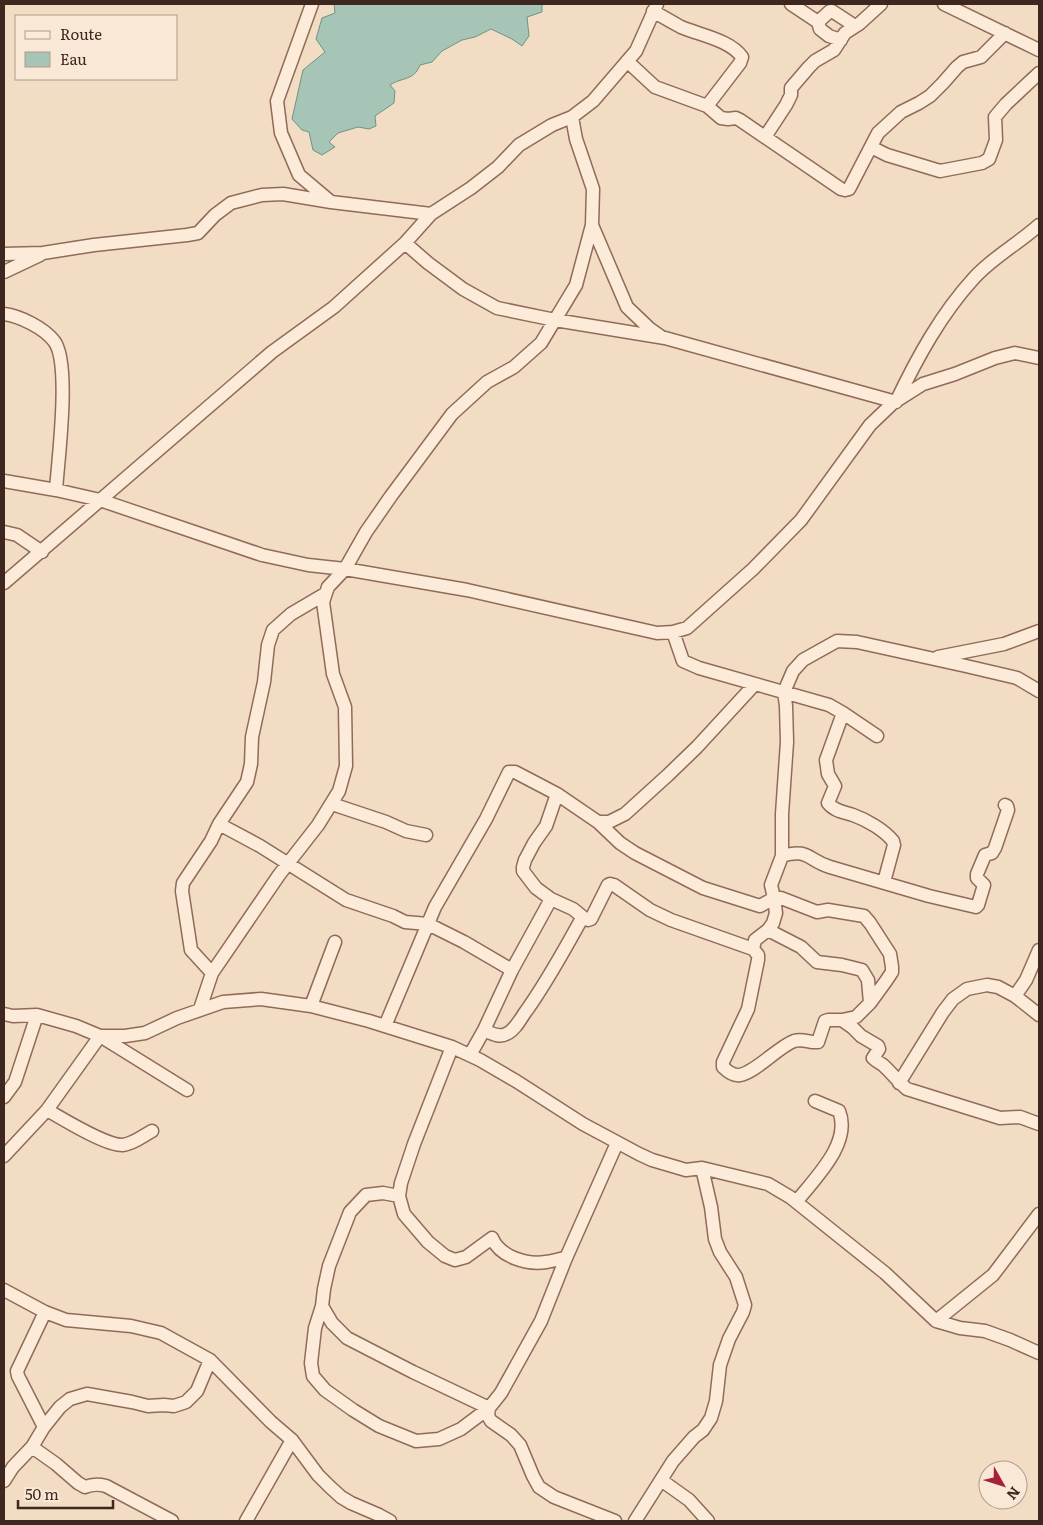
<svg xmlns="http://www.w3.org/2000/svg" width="1043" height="1525" font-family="Literata,serif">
<rect width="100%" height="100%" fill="#f2dcc4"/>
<path fill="#a6c5b7" stroke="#6c9583" d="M334,4h208v8l-15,5 2,19 -7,10 -10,-7 -21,-10 -16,8 -13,3 -20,11 -10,11 -12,3c-6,16 -18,12 -30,20l5,6 -1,12 -19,13 1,10 -7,3 -11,-2 -20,6 -9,9 6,5 -13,8 -9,-5 -4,-18 -7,-2 -10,-11 11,-49 22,-18 -9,-13 6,-21 13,-5z"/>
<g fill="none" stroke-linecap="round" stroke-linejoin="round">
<defs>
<path id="street" d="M312,4l-35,97 4,32 18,42 32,27 100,12
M791,4l27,18 2,7 9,7 12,4
M944,4l95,46
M653,11c10,6 19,11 28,16 19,8 49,13 61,30l-2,6 -33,43
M818,22l12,-11h2l23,15
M627,61l28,26 52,19 14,12 7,1 8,-1 4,2 101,69 4,1 4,-1 29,-56 23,-21 18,-9 11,-7 13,-13 14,-16 6,-5 18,-5 24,-24
M572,117l4,22 17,50 -1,36 35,82 23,22 10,7
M765,137l21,-32 5,-10v-7l18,-21 6,-6 19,-11 11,-17 14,-9 22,-20
M871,147l16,8 53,16 42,-8 7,-4 7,-19 -1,-23 11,-13 33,-31
M405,243l23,20 35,26 34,19 58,12 110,18 231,64c21,-44 45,-88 78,-124 19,-21 44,-34 65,-53
M4,254l39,-1 51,-8 93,-10 11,-2 17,-18 16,-12 31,-8 21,-1 48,8
M4,272l36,-17
M4,314c16,2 40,14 50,27 17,21 4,119 2,149
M4,481l52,9 44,10 162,55 46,10 37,4 122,21 190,43 16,-1 14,-4 66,-59 48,-49 69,-95 23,-22 30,-19 32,-10 40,-16 20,-5 24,5
M4,532l13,3 25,17
M4,583l268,-231 62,-45 71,-64 26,-29 40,-26 27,-21 21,-22 33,-20 20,-8 21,-16 43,-50 21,-47
M673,632l10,29 16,7 130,37 14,8 -17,47 2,14 7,12 -7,17c6,8 16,9 25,12 14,5 31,15 40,26l1,4 -10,37
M938,657l66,-13 35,-13
M843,713l34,23
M557,794l-11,32 -12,17 -9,17 -2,7v4l13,17 15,11 22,10 11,9
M332,804l54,18 20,9 20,4
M598,822l22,21 15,10 68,35 57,18 14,-8h7l36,14 11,-2 36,6 6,7 20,31 2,13v5l-6,9 -16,22 -14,14 -14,3h-14l-3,1 -7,21c-9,1 -15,-4 -24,-1 -16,6 -38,31 -54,34 -7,1 -12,-3 -17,-8v-5l25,-53 10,-49v-5l-5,-6 2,-9 13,-10 5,-7 3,-10 -2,-15 -3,-13 11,-29c27,-8 25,4 48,11l99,29 47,11 2,-2 6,-20 -7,-7v-4l8,-19 7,-2 3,-5 13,-38 -1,-4 -2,-1
M219,824l41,22 86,54 47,16 12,6 23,2 36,18 48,28
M782,856v-42l5,-72 -1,-36 -2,-14 9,-21 10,-11 34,-19 20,1 109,24 51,12 22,13
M768,930l33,17 16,15 25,3 20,5 6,10 2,23
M212,973l-21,-23 -9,-59 1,-8 28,-42 8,-17 28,-42 4,-18 1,-27 12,-55 4,-37 5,-15 18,-16 34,-20
M1015,996l11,-16 13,-30
M311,1006l24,-64
M200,1009l12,-36 67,-98 39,-50 21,-34 7,-25 -1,-59 -12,-33 -10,-72 5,-15 17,-18 21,-37 25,-36 61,-82 35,-32 27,-15 27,-24 35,-58 16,-60
M4,1014l9,2 24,-1 39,11 24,10h25l20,-3 32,-15 46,-16 38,-3 50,7 58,15 83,26 28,13 36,21 67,43 56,30 13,6 34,10 16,-2 9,39 4,32 5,13 16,25 9,28 -2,7 -14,27 -9,26 -4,36 -5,17 -8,12 -9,7 -21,24 -38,60
M842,1020l10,7 9,9 17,10 1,3 -6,9c3,3 6,4 10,7 9,8 15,17 24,24l93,29 20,-1 19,7
M385,1026l50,-119 51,-88 23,-47h6l42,22 41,28h11l16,-8 43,-39 29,-28 58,-63
M484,1030l28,-60 39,-71
M452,1047l-38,97 -13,39 -2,13 5,18 24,28 17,14 10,4 11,-3 26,-19c8,19 35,27 54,24 7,-1 13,-3 20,-4
M470,1055l14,-25c7,3 15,8 22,4 8,-3 14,-14 18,-20 22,-30 39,-62 57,-94l3,-2 4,2 3,-1 17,-34 2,-1 4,1 36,25 21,10 82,29
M899,1083l44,-71 10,-13 14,-10 20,-4 11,2 17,9 24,19
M4,1097l11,-15 22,-67
M47,1110c16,9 59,36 76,35 10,-1 20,-9 29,-14
M4,1156l43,-46 53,-74 87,54
M702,1168l66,16 22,13 95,76 51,48 57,-46 46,-61
M797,1201c18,-23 55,-58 42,-90l-24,-10
M4,1290l41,22 21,8 65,6 30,7 49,27 61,62 21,18 26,35 11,11 12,11 10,6 28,12 11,6
M322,1306l-7,22 -4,35 2,13 12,14 28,20 26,16 37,15 23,-2 22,-10 28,-21 -76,-36 -66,-34 -15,-15 -10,-17 2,-17 5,-23 21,-54 16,-17 17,-2 16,3
M936,1321l24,7 25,3 25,9 29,13
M44,1427l-26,-51 -1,-5 28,-59
M32,1447l24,17 22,19 7,4c8,-3 13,-3 21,-1l66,35
M661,1480l28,20 19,21
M4,1481l9,-14 19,-20 12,-20 16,-20 10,-8 17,-5 45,8 16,4 16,-1 10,1 12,-4 11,-11 13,-31
M246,1521l46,-81
M615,1521l-61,-24 -15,-10 -6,-11 -13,-31 -9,-10 -20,-14 -3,-5 1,-8 12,-15 40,-72 25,-63 51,-115"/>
</defs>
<use href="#street" stroke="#906b58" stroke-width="15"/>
<use href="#street" stroke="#fcebd9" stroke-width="12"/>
</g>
<rect width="1043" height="1525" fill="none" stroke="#3e271e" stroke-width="10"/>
<rect x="15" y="15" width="162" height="65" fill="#f9e8d5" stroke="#ae9b8c"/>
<rect x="25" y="31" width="25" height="8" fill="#fcebd9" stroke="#ae9b8c"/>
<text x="60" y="40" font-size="15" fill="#3e271e">Route</text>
<rect x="25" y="52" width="25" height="15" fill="#a6c5b7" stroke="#ae9b8c"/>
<text x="60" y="65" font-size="15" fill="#3e271e">Eau</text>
<g transform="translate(1003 1485) rotate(129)"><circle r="24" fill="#f9e8d5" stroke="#ae9b8c"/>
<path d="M0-4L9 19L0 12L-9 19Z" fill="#a5223b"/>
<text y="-8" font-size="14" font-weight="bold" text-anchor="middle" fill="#3e271e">N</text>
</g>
<path d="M18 1500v8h95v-8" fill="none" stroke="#3e271e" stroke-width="2.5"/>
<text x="25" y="1500" font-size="15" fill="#3e271e" stroke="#f9e8d5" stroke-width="4" paint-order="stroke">50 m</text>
</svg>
